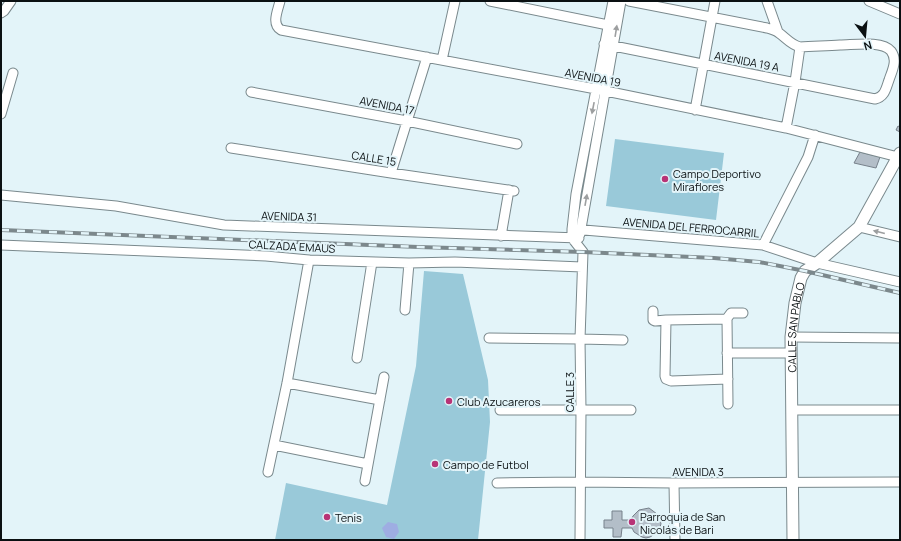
<svg xmlns="http://www.w3.org/2000/svg" width="901" height="541" font-family="Manrope,sans-serif">
<rect width="100%" height="100%" fill="#e3f4f9"/>
<path fill="#99c9d9" d="M615,139l109,14 -8,67 -110,-14z
M424,271l39,3 25,106 2,42 -12,118h-203l11,-57 101,22 29,-139z"/>
<path fill="#9eade2" d="M388,522l9,2 2,8 -5,7 -8,-2 -4,-9z"/>
<path fill="#b3bec8" stroke="#77818b" d="M898,126l2,1v5l-4,-2z
M860,152l20,5 -4,11 -22,-5z
M649,508l8,6 3,5 1,5 -2,6 -4,4 -5,3 -4,1 -4,-1 -8,-5 -2,-4h-10l-1,9h-8v-9h-9v-8h8v-9h10v9h9l2,-4 6,-6z"/>
<g fill="none" stroke-linecap="round" stroke-linejoin="round">
<defs>
<path id="minor" d="M280,1c-2,9 -9,23 1,29l315,59 190,39 112,29
M490,1l118,24
M767,1l11,31
M869,1l31,13
M1,13l3,-2 7,-10
M604,44l271,55c10,-2 11,-11 14,-19 3,-9 9,-20 2,-29 -9,-11 -38,-6 -51,-6 -13,1 -26,1 -40,2 -9,-2 -14,-9 -21,-14 -4,-3 -8,-4 -12,-5l-138,-27
M442,60l13,-59
M251,92l156,29 110,23
M695,110l20,-109
M1,114l12,-41
M786,128l9,-46 5,-35
M231,148l160,25 123,18
M391,173l36,-116
M1,195l115,11 108,19 355,13
M859,227l41,10
M572,229l191,16 54,18 83,19
M580,234l41,-233
M501,236l8,-46
M1,245l265,11 43,4 100,3 46,-1 127,5
M763,245l45,-88 7,-22
M405,310l4,-47
M653,311v9l2,1 11,-1 61,-1
M666,320l-1,56 1,3 5,2 57,-2
M791,337l109,1
M489,338l91,1 43,1
M727,353h63
M357,358l15,-96
M287,383l93,17
M728,404l-1,-85 1,-2 3,-4h12
M500,410h131
M792,410h108
M274,445l94,19
M268,472l19,-89 22,-123
M365,481l19,-104
M497,483l83,-1 94,1 226,-1
M674,483l1,57
M580,540l1,-130 -1,-71 3,-87 -11,-14v-9l4,-35 37,-193"/>
<g id="tertiary">
<path id="s1" d="M793,540l-2,-203 4,-34 6,-25 4,-7 12,-8 42,-36 41,-74"/>
</g>
</defs>
<use href="#minor" stroke="#7a898d" stroke-width="11"/>
<use href="#tertiary" stroke="#7a898d" stroke-width="13"/>
<use href="#minor" stroke="#fff" stroke-width="9"/>
<use href="#tertiary" stroke="#fff" stroke-width="11"/>
<defs>
<path id="rail" d="M1,230l417,17 165,5 131,6 45,4 46,9 95,22"/>
</defs>
<use href="#rail" stroke="#7c888c" stroke-width="4"/>
<use href="#rail" stroke="#e3f4f9" stroke-width="2.5" stroke-dasharray="8" stroke-linecap="butt"/>
</g>
<defs><path id="oneway-solid" d="M-6-.8H1V-3.2L6.5 0L1 3.2V.8H-6Z"/></defs>
<g fill="#9d9fa0">
<use href="#oneway-solid" transform="translate(616 31) rotate(-81)"/>
<use href="#oneway-solid" transform="translate(593 108) rotate(101)"/>
<use href="#oneway-solid" transform="translate(586 200) rotate(-80)"/>
<use href="#oneway-solid" transform="translate(879 232) rotate(-166)"/>
</g>
<g fill="#b83376" stroke="#e3f4f9" stroke-width="1.5">
<circle cx="665" cy="179" r="4"/>
<circle cx="449" cy="401" r="4"/>
<circle cx="435" cy="464" r="4"/>
<circle cx="327" cy="517" r="4"/>
<circle cx="632" cy="522" r="4"/>
</g>
<g text-anchor="middle" dominant-baseline="central" stroke-width="4" stroke-linejoin="round" paint-order="stroke">
<g font-size="11" fill="#0a1012" stroke="#e3f4f9">
<text transform="translate(747 61) rotate(11)">AVENIDA 19 A</text>
<text transform="translate(593 77) rotate(11)">AVENIDA 19</text>
<text transform="translate(387 105) rotate(11)">AVENIDA 17</text>
<text transform="translate(374 158) rotate(9)">CALLE 15</text>
<text transform="translate(289 216) rotate(2)">AVENIDA 31</text>
<text transform="translate(691 227) rotate(5)">AVENIDA DEL FERROCARRIL</text>
<text transform="translate(292 246) rotate(3)">CALZADA EMAUS</text>
<text stroke="none"><textPath href="#s1" startOffset="213">CALLE SAN PABLO</textPath></text>
<text transform="translate(569 392) rotate(-90)">CALLE 3</text>
<text x="698" y="471">AVENIDA 3</text>
</g>
<g font-size="11" fill="#0a1012" stroke="#e3f4f9" text-anchor="start">
<text x="673" y="173">Campo Deportivo<tspan x="673" dy="13">Miraflores</tspan></text>
<text x="457" y="401">Club Azucareros</text>
<text x="443" y="464">Campo de Futbol</text>
<text x="640" y="516">Parroquia de San<tspan x="640" dy="13">Nicolás de Bari</tspan></text>
<text x="335" y="517">Tenis</text>
</g>
</g>
<rect width="901" height="541" fill="none" stroke="#0a1012" stroke-width="4"/>
<g transform="translate(865 36) rotate(164)" stroke="#e3f4f9" stroke-width="3" paint-order="stroke">
<path d="M0-3L7 15L0 10L-7 15Z" fill="#0a1012"/>
<text y="-6" font-size="11" font-weight="bold" text-anchor="middle" fill="#0a1012">N</text>
</g>
</svg>
